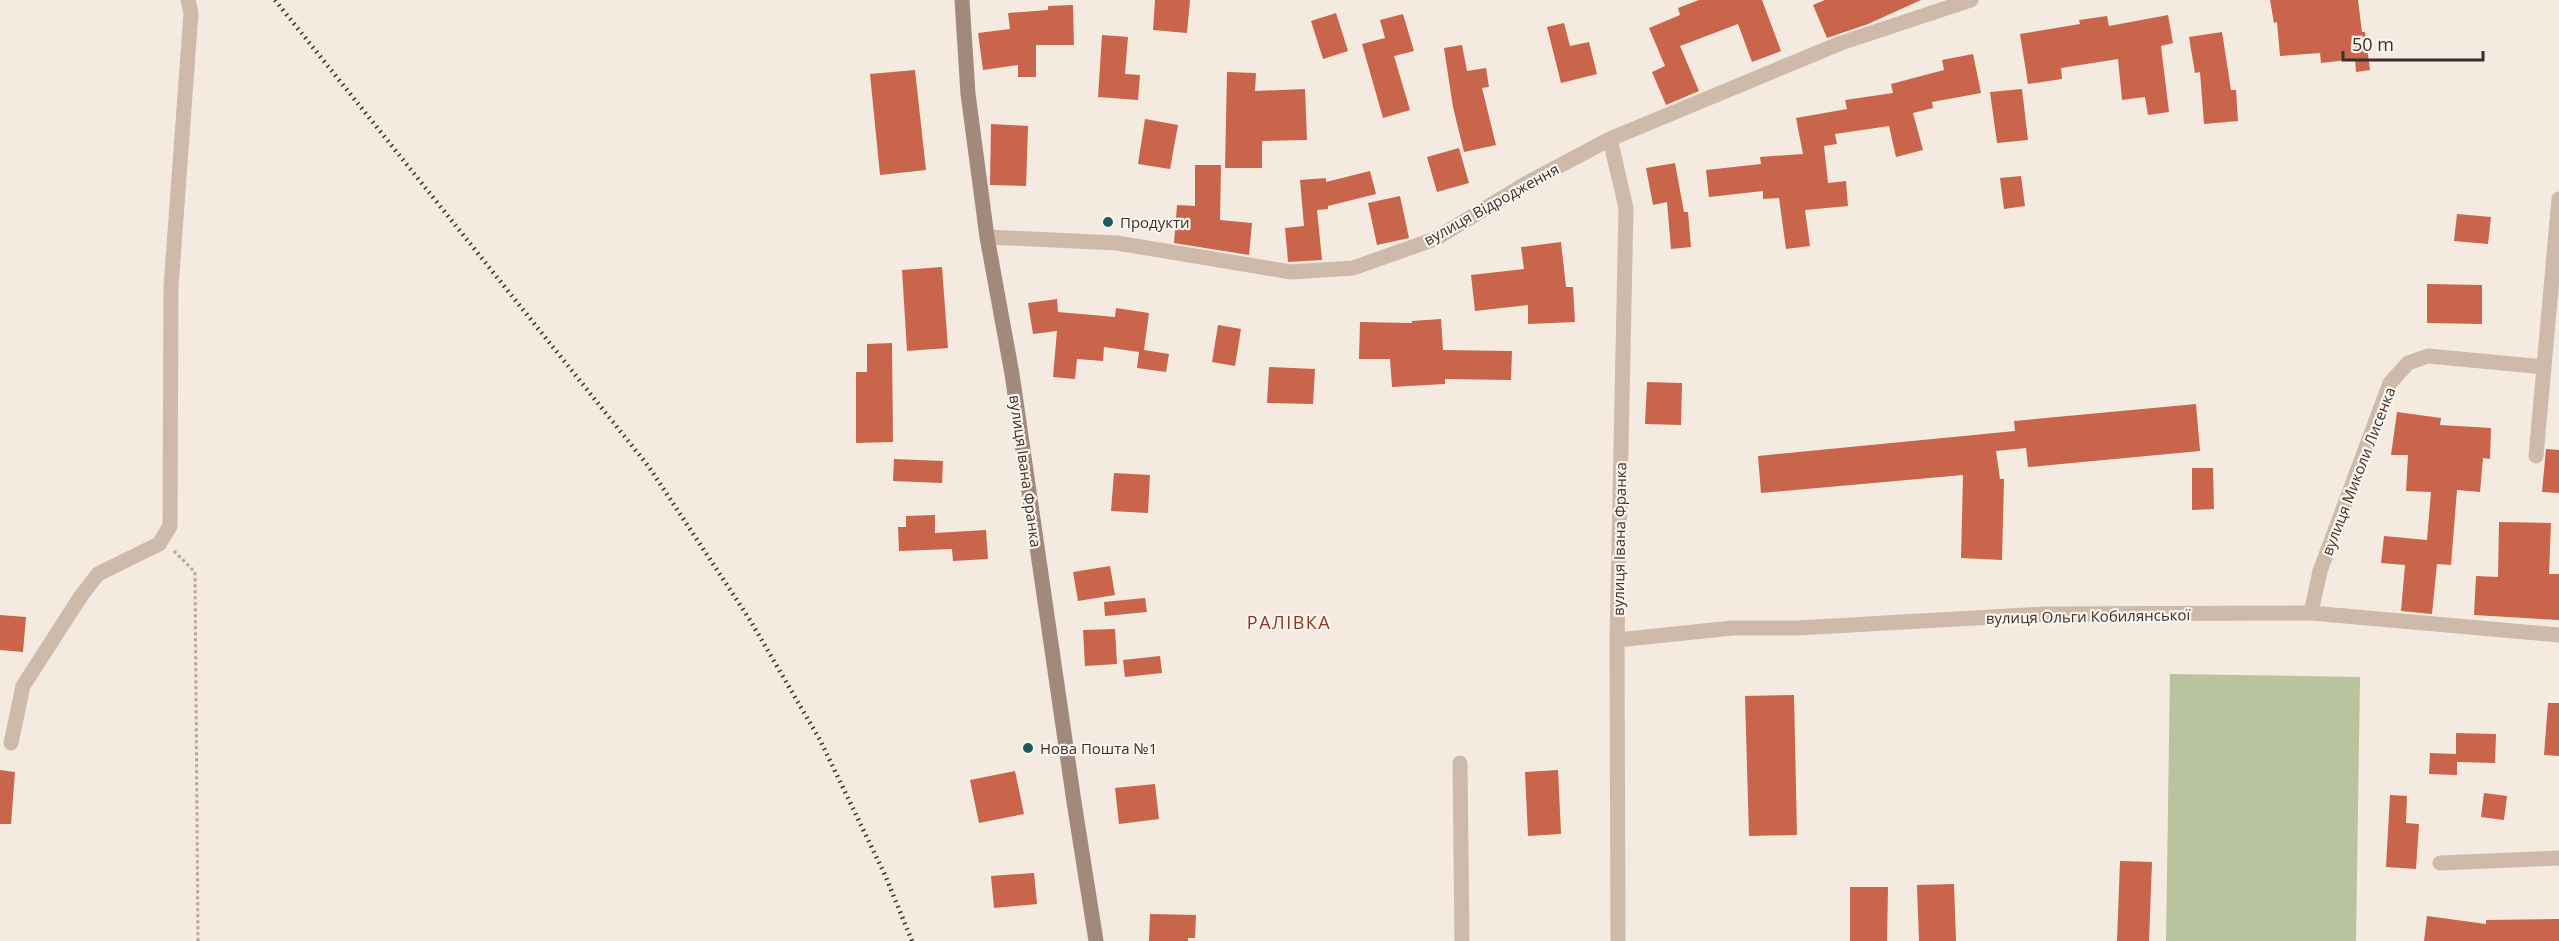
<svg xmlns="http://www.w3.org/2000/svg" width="2559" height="941" font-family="'Open Sans',sans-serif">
<rect width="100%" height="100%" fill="#f4eae0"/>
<path fill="#b9c49f" d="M2170,674l190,3 -4,264h-190z"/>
<path fill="#c8654a" d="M1155,0h35l-3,33 -34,-3z
M1699,0h63l19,51 -29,11 -14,-38 -58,22 19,45 -33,14 -14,-33 13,-6 -16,-38 31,-13 -2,-7z
M1825,0h96l-53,24 -41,14 -14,-33z
M2270,0h88l4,32h3l5,38 -14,2 -1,-13 -34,4 -1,-10 -40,3 -3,-34 -3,1z
M1073,5l1,40h-38v32h-18v-12l-35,5 -5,-37 32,-4 -2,-16 40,-3v-4z
M1336,13l12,38 -25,8 -12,-38z
M1403,14l11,37 -20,5 16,54 -27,8 -21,-74 23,-6 -5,-18z
M2168,15l5,28 -12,3 8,66 -21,3 -3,-18 -23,3 -4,-41 -57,9 1,11 -34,5 -8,-50 60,-10 -1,-4 28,-4 2,10z
M1564,23l6,23 19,-4 8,32 -36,9 -14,-56z
M2222,32l9,58h5l2,31 -34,3 -4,-52 -5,1 -6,-36z
M1102,35l26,2 -3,37 15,1 -2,25 -40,-3z
M1462,45l5,26 19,-3 3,19 -7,1 14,57 -32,7 -11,-45 -9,-59z
M1973,54l8,39 -49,9 1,6 -20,5 10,37 -27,7 -7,-31 -54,8 2,10 -13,2 4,37 18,-2 2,25 -43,4 5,36 -24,3 -7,-51 -16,1v-8l-54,6 -3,-27 55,-6 -1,-7 43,-3 -7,-36 51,-9 -2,-9 48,-7 -2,-9 53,-14 -2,-10z
M915,70l11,100 -46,5 -10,-101z
M1227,72l29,1 -1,18 50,-2 2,51 -45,1v27h-37z
M2022,89l6,51 -31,3 -7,-51z
M1145,119l33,6 -8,44 -32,-5z
M991,124l37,2 -2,60 -36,-1z
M1459,148l10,35 -32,9 -10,-35z
M1675,163l9,49h4l3,35 -20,2 -4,-47 -14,3 -7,-37z
M1195,165h26l-1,55 32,3 -3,32 -75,-12 3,-38 18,1z
M1370,171l6,23 -48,12v3l-11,1 5,50 -34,2 -3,-34 19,-2 -4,-46 26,-2v4z
M2021,176l4,30 -21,3 -4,-31z
M1400,196l9,42 -32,7 -9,-42z
M2457,214l34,3 -3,27 -34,-3z
M1561,242l5,45h7l2,35 -47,2v-19l-53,6 -4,-36 53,-6 -3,-22z
M942,267l6,81 -41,3 -5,-81z
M2427,284l55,1v39l-55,-1z
M1057,299l1,13 57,5 1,-9 33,5 -5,37 25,4 -3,18 -29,-4 2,-16 -35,-5 -1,14 -26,-2 -2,20 -22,-2 4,-46 -24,3 -5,-31z
M1441,319l2,31 69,1 -1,29 -66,-1v5l-53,3 -2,-28h-31l1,-37 52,1v-2z
M1218,325l23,4 -6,37 -23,-4z
M892,343l1,99 -37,1v-71h11v-28z
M1269,367l46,2 -2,35 -46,-1z
M1647,382l35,1 -1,42 -36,-1z
M2196,404l4,47 -172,16 -2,-19 -30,3 4,28h4l-2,81 -41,-2 2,-83 -202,18 -3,-37 257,-25 -1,-10z
M2397,412l44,6 -1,7 51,3 -1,31 -7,-1 -3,34 -23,-2 -6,75 -14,-1 -5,50 -31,-3 4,-46 -24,-2 3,-27 43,4 4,-48 -25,-1 2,-36h-17z
M2546,449l13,1v43l-17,-1z
M894,459l49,2 -1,22 -49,-2z
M2192,468h21l1,41 -22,1z
M1114,473l36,2 -2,38 -37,-2z
M935,515v18l51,-3 2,29 -35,2 -1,-12 -53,2 -1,-24h8v-11z
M2499,522l52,1 -2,51h10v46l-85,-5 2,-39 22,1z
M1110,566l5,29 -37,6 -5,-29z
M1145,598l2,14 -42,4 -1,-14z
M0,615l26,2 -3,35 -23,-2z
M1115,629l2,35 -32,2 -2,-36z
M1160,656l2,17 -37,4 -2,-17z
M1794,695l3,140 -48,1 -4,-140z
M2548,703h11v53l-15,-1z
M2456,733l40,1 -1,29 -38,-1v13l-28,-1 1,-21 26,1z
M0,770l15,2 -4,52h-11z
M1558,770l3,64 -33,2 -3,-64z
M1015,771l9,43 -45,9 -9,-43z
M1155,784l4,35 -40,5 -4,-36z
M2484,793l23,3 -3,24 -23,-3z
M2390,795l17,1 -1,27 13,1 -3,45 -30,-2z
M2120,861l32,1 -3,79h-32z
M1034,873l3,31 -43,4 -3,-32z
M1954,884l2,57h-37l-2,-56z
M1850,887h38l-1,54h-37z
M1150,914l46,1 -1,23h-7v3h-39z
M2427,916l59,8v-4l73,-1v22h-135z"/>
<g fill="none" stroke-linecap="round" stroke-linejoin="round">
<path stroke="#b9a495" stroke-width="3" stroke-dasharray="3 3" stroke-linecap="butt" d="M174,551l21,21 3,369"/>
<path stroke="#cdbaab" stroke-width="15" d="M1610,139l16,69 -9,432 1,301
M2536,456l23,-257
M2311,613l9,-42 70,-188 18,-20 20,-7 116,11
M1617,640l115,-12h65l248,-14 266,-1 248,22
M11,743l12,-57 58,-90 17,-22 61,-30 11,-18 1,-239 20,-274 -3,-13
M1460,763l2,178
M2440,863l119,-5"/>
<path stroke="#cdbaab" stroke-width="15" d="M987,237l130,6 174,29 62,-4 82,-29 92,-56 83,-44 231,-96 130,-43"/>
<path stroke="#a1897c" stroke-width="15" d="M962,0l6,94 19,143 25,137 62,428 22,139"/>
<path stroke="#3b2f2b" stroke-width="4.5" stroke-dasharray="1.5 4.5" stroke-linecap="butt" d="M275,0l374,467 101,153 70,120 65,135 27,66"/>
</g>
<g fill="#1f5b5e" stroke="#fbf4ed" stroke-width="2">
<circle cx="1108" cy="222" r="6"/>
<circle cx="1028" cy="748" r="6"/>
</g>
<g text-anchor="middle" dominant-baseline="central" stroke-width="4.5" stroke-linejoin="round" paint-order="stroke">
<g font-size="15" fill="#3b2f2b" stroke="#fbf4ed">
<text transform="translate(1491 204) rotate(-29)">вулиця Відродження</text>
<text transform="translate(1026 471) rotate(82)">вулиця Івана Франка</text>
<text transform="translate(2358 471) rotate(-69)">вулиця Миколи Лисенка</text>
<text transform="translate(1619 539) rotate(-89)">вулиця Івана Франка</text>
<text transform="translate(2088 616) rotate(-1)">вулиця Ольги Кобилянської</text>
</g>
<g font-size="15" fill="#3b2f2b" stroke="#fbf4ed" text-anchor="start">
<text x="1120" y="222">Продукти</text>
<text x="1040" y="748">Нова Пошта №1</text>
</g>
<g font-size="18" letter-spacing="1.5" fill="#8c3821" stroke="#fbf4ed">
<text x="1289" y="622">РАЛІВКА</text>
</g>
</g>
<path d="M2343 51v9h140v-9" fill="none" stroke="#3b2f2b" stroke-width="3"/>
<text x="2352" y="51" font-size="18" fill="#3b2f2b" stroke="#fbf4ed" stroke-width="4.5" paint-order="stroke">50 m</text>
</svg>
